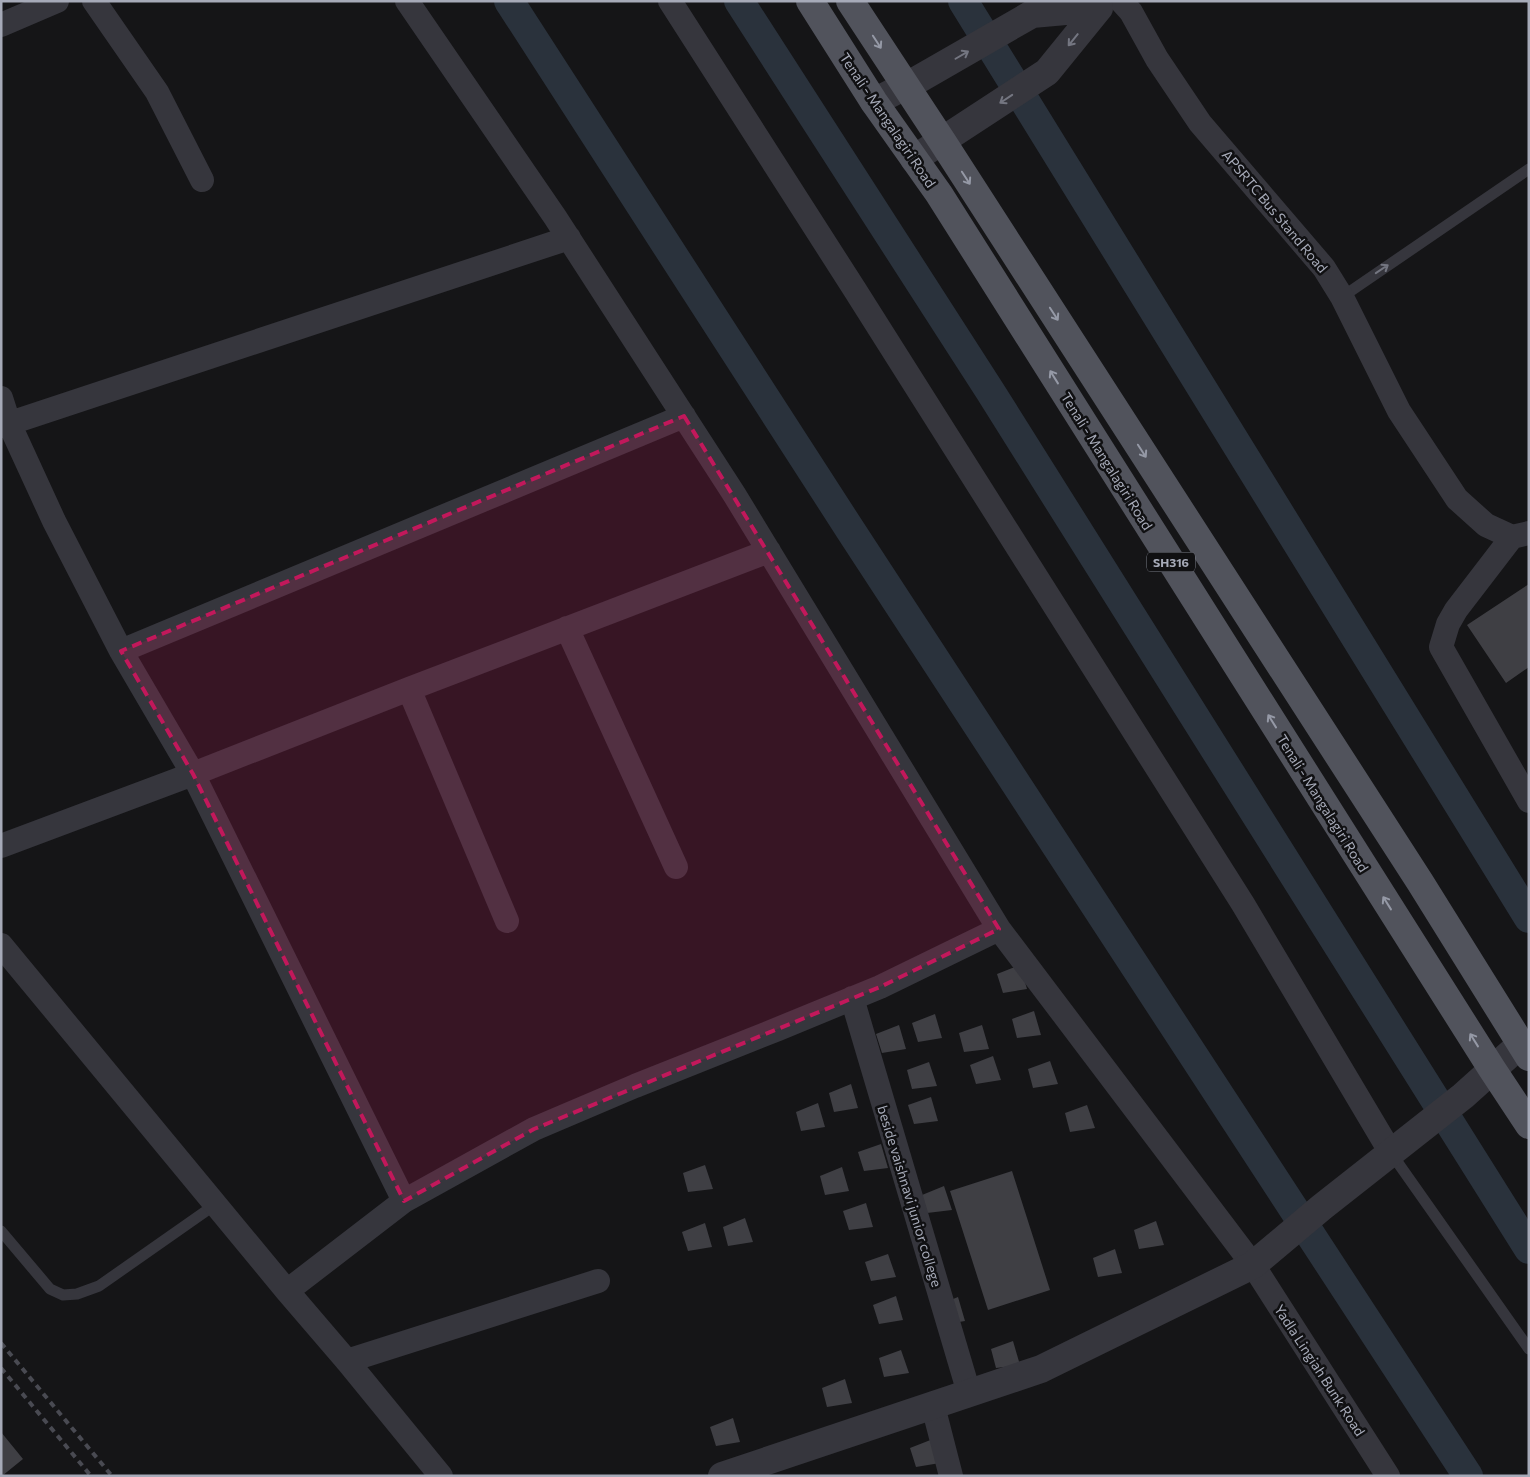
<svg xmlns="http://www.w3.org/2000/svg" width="1530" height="1477" font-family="Commissioner,sans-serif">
<rect width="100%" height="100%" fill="#151517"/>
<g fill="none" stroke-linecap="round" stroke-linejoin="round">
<path stroke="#2a323c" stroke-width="30" d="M509,1l342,530 617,945
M739,1l251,390 539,858
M963,1l566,917"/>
</g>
<path fill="#3f3f44" d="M1529,584v83l-23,16 -39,-58z
M1020,965l7,24 -24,4 -6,-19z
M1034,1011l7,24 -24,3 -5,-19z
M935,1014l7,24 -24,4 -6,-19z
M899,1025l7,24 -24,4 -6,-19z
M982,1025l7,24 -25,3 -5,-19z
M993,1056l8,24 -25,4 -6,-19z
M1050,1061l8,23 -25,4 -5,-19z
M929,1062l8,24 -25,3 -5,-19z
M851,1084l7,24 -24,4 -5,-19z
M931,1097l7,24 -24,3 -6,-19z
M818,1103l7,24 -24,4 -5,-19z
M1087,1105l8,23 -25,4 -5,-19z
M881,1144l7,24 -24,3 -6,-19z
M705,1165l8,24 -25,3 -5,-19z
M842,1167l7,24 -24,4 -5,-19z
M1012,1171l38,119 -62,20 -38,-119z
M944,1186l8,24 -25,3 -5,-18z
M866,1203l7,24 -24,3 -6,-19z
M745,1218l8,24 -25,4 -5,-19z
M1156,1221l8,24 -25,4 -5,-19z
M705,1223l7,24 -24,4 -6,-19z
M1115,1249l7,24 -24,4 -5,-19z
M888,1254l8,23 -25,4 -6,-19z
M896,1296l7,24 -24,4 -6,-19z
M958,1297l7,24 -24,4 -5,-19z
M1013,1341l7,24 -24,3 -5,-19z
M901,1350l8,23 -25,4 -5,-19z
M845,1379l7,24 -25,4 -5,-19z
M733,1418l7,24 -24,4 -6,-19z
M1,1432l22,27 -21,17h-1z
M933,1439l7,24 -24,4 -6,-19z"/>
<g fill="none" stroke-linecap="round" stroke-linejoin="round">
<path stroke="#36363d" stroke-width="11" d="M1342,297l187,-128
M1391,1153l138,196
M1,1231l49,58 13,6 14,-1 22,-8 117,-82"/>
<path stroke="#36363d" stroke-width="24" d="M94,1l63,91 45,88
M407,1l148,216 179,277 265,435 254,336 135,211
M670,1l185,289 388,614 148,249
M1121,1l10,11 26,47 43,64 124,145 18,29 57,114 58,88 29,26 26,12 17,-4
M1,25l56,-24
M1,398l8,25 45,98 67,130 72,123 211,427
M1,426l568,-188
M1512,537l-56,73 -8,14 -7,23 88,154
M567,628l109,239
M121,651l563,-235
M409,689l98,232
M1,846l192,-72 216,-85 360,-138
M1,945l286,346 60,70 94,115
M852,998l117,395
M287,1291l117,-90 130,-72 101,-43 143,-57 102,-42 119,-58
M347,1361l251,-80
M933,1406l18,70"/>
<path stroke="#36363d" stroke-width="28" d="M874,102l45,-23 113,-65 67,-6
M914,159l133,-87 52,-64
M722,1476l319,-107 212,-104 69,-58 141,-111 58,-52"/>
<path stroke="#51535c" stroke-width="28" d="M810,1l64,101 65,92 553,875 37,56
M850,1l92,140 478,741 109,175"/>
<path stroke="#494a52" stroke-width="4" stroke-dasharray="6 5" stroke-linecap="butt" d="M1,1343l111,133
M1,1368l90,108"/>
</g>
<defs><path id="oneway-shaft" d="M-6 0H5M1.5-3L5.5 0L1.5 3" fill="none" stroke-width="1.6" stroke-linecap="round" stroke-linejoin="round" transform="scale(1.25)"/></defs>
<g stroke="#747681">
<use href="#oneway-shaft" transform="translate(1073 40) rotate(129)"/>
<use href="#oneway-shaft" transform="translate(962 55) rotate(-30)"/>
<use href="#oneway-shaft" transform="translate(1006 99) rotate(146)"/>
<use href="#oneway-shaft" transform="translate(1382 269) rotate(-34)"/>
</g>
<g stroke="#9599a6">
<use href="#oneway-shaft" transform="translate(877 42) rotate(57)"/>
<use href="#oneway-shaft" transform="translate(966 178) rotate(57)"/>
<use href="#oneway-shaft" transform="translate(1054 314) rotate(57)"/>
<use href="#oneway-shaft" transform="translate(1054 377) rotate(-122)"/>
<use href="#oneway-shaft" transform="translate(1142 451) rotate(57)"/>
<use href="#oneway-shaft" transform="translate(1272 721) rotate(-122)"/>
<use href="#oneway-shaft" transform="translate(1387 903) rotate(-122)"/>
<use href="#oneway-shaft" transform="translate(1474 1040) rotate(-122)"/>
</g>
<path fill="#c2185b" fill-opacity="0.2" stroke="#c2185b" stroke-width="4" stroke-dasharray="10 6" stroke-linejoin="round" d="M684,416l315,513 -119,58 -346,142 -130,72 -211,-427 -72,-123z"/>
<g text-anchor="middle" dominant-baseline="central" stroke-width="5" stroke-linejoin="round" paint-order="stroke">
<rect fill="#101012" stroke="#797c86" stroke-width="1" x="1147" y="552.5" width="48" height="19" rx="4"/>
<g font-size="12" font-weight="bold" fill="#a6aab8">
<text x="1171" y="562">SH316</text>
</g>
<g font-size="14" fill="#a6aab8" stroke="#101012">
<text transform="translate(888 120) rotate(56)">Tenali - Mangalagiri Road</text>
<text transform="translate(1275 211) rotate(50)">APSRTC Bus Stand Road</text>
<text transform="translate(1107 461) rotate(58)">Tenali - Mangalagiri Road</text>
<text transform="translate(1323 803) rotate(58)">Tenali - Mangalagiri Road</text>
<text transform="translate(910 1196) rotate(73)">beside vaishnavi junior college</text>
<text transform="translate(1320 1370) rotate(57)">Yadla Lingiah Bunk Road</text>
</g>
</g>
<rect width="1530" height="1477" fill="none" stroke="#a6aab8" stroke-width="5"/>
</svg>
